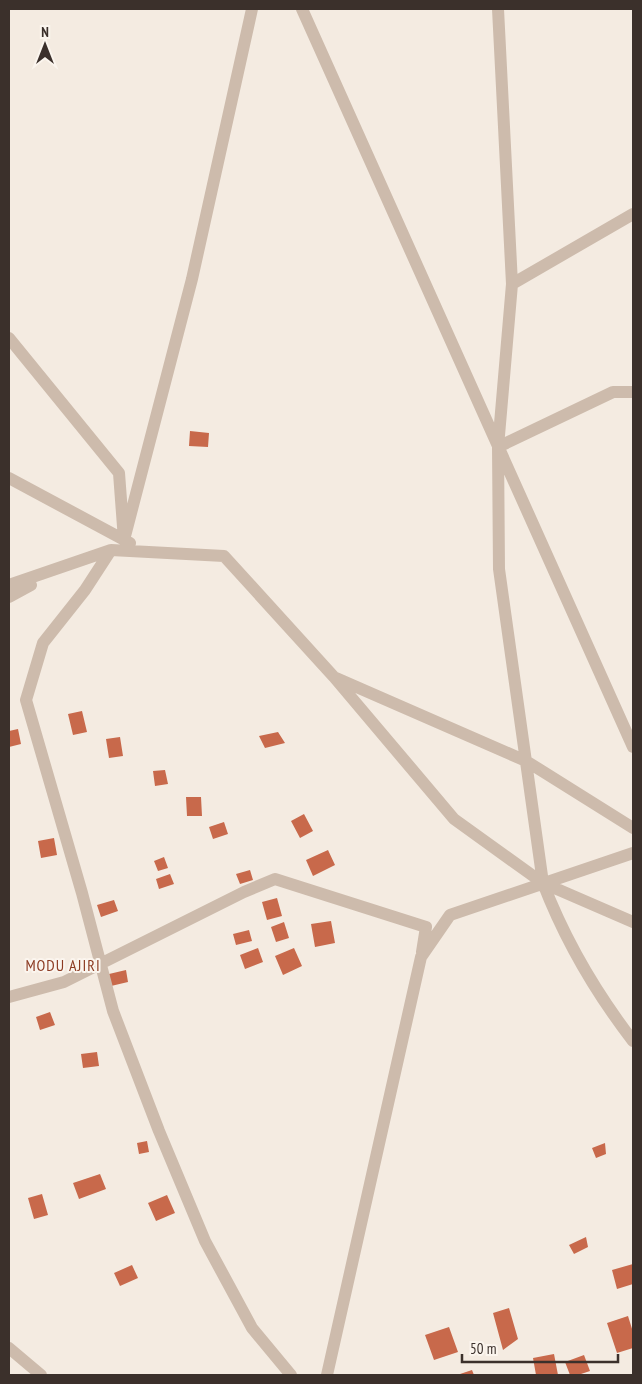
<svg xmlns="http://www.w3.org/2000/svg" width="642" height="1384" font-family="'PT Sans Narrow',sans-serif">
<rect width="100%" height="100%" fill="#f4ebe1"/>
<path fill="#c8694b" d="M190,431l19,2 -1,14 -19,-1z
M82,711l5,21 -14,3 -5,-21z
M18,729l3,15 -12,3v-16z
M278,732l7,11 -20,5 -6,-12z
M120,737l3,19 -14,2 -3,-19z
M165,770l3,14 -13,2 -2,-15z
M186,797h15l1,19h-15z
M304,814l9,17 -13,7 -9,-17z
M224,822l4,12 -15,5 -4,-12z
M54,838l3,17 -16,3 -3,-17z
M328,850l7,15 -22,11 -7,-16z
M164,857l4,11 -10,3 -4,-10z
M250,870l3,10 -13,4 -4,-10z
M170,874l4,10 -15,5 -3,-10z
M277,898l5,18 -15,4 -5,-18z
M114,900l4,11 -17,6 -4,-12z
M331,921l4,22 -20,4 -4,-23z
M284,922l5,16 -13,4 -5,-15z
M249,930l3,11 -16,4 -3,-11z
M258,948l5,14 -18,7 -5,-14z
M294,948l8,18 -19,9 -8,-19z
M126,970l2,12 -17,4 -2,-12z
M50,1012l5,13 -15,5 -4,-13z
M97,1052l2,14 -16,2 -2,-14z
M147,1141l2,11 -10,2 -2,-11z
M605,1143l1,11 -10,4 -4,-10z
M100,1174l6,15 -27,10 -6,-16z
M42,1194l6,21 -14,4 -6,-21z
M167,1195l8,18 -19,8 -8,-18z
M586,1237l2,10 -14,7 -5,-9z
M633,1264v20l-16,5 -5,-19z
M132,1265l6,13 -18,8 -6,-13z
M509,1308l9,31 -15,11 -10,-37z
M628,1316l5,16v16l-16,5 -10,-30z
M449,1327l9,25 -24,8 -9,-25z
M554,1354l4,21h-22l-3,-17z
M584,1355l6,16 -12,4h-8l-5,-13z
M472,1370l2,5h-17z"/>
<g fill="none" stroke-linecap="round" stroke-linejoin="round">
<path stroke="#cdbbac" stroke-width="12" d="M302,9l331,738
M498,9l14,275
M633,214l-121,70 -14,163 1,122 44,314c22,57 53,110 90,158
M9,338l110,135 5,67 68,-261 60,-270
M498,447l115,-55h20
M9,478l121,65
M111,550l113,6 110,121 120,142 89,64 90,39
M9,585l102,-35 -26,40 -42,53 -17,57 56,193 31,118 46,120 46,110 47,87 39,47
M9,597l22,-12
M336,678l190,83 107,67
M9,997l55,-15 180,-90 31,-13 151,48 -4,25
M9,1348l32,27
M327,1375l94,-418 29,-42 183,-62"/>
</g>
<g text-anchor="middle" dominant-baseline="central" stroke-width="4" stroke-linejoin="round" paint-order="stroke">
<g font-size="16" letter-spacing="1" fill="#8c3b22" stroke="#fbf5ee">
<text x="63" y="965">MODU AJIRI</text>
</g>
</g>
<rect width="642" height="1384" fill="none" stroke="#3b302b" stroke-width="20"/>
<g transform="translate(45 45)" stroke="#fbf5ee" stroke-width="4" paint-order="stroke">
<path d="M0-4L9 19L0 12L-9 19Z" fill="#3b302b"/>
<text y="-8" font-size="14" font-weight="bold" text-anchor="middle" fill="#3b302b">N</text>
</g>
<path d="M462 1354v8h156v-8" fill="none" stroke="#3b302b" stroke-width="2.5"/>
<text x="470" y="1354" font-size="15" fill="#3b302b" stroke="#fbf5ee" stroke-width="4" paint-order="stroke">50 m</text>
</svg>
